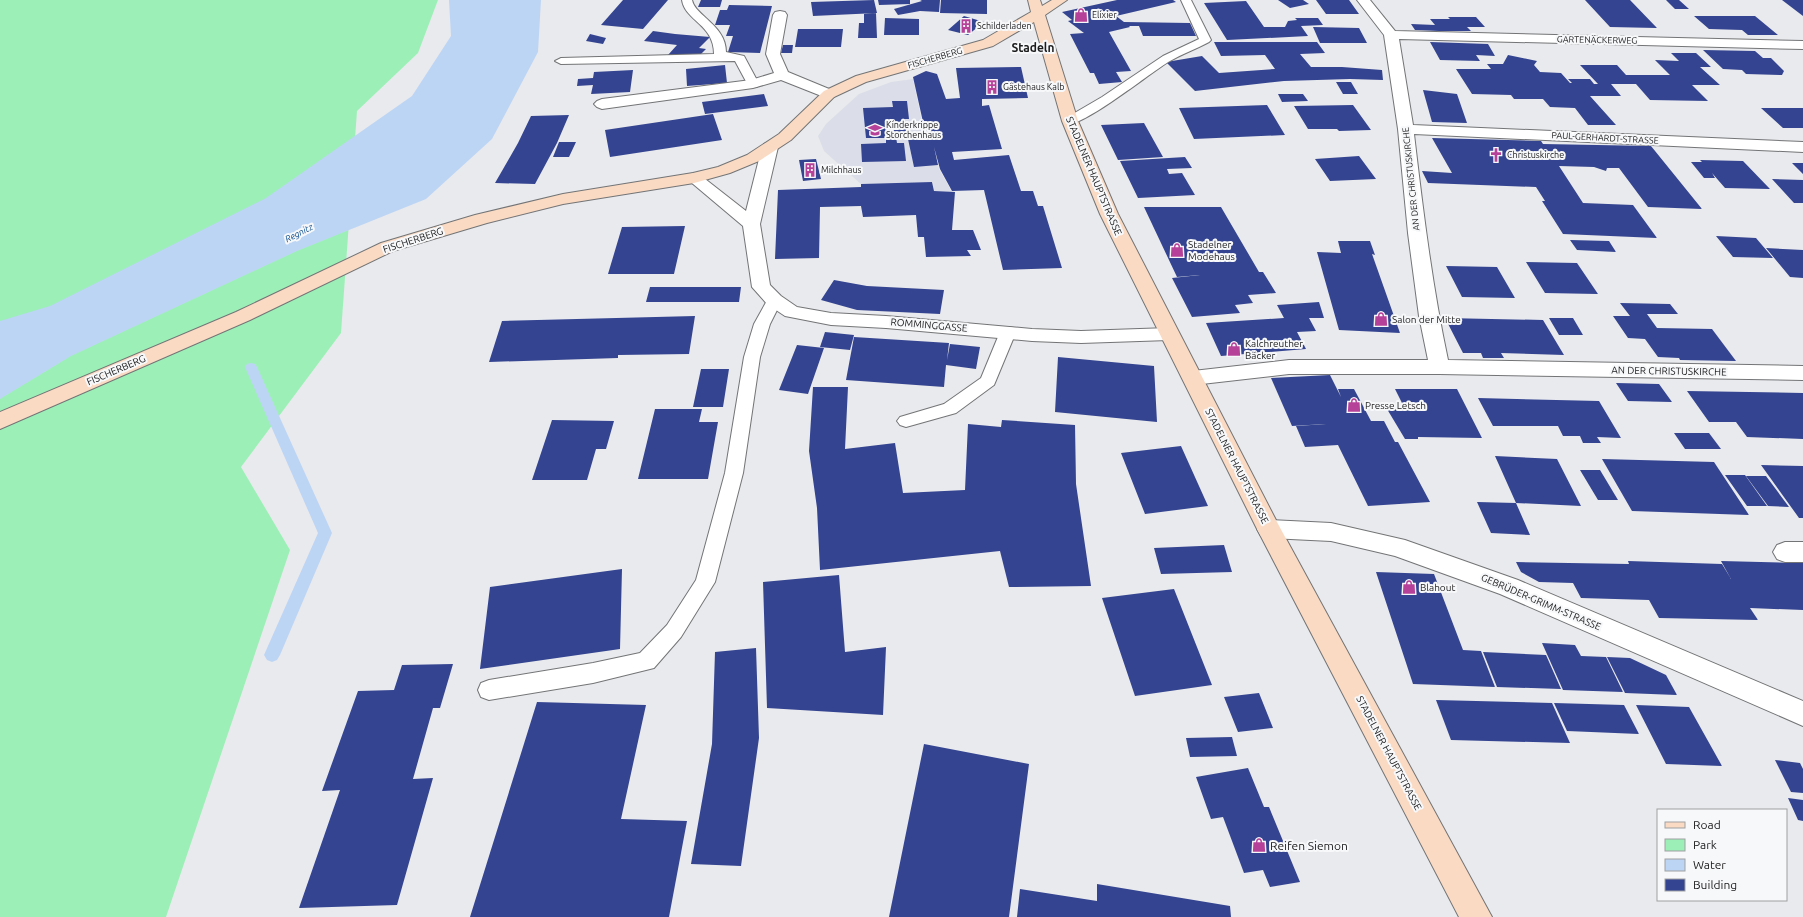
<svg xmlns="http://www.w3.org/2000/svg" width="1803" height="917" font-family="Ubuntu,sans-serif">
<rect width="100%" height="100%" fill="#e9eaed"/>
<path fill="#dbdee8" d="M913,79l9,43h4l13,47 13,23 -18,-1 -1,-9 -72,2 -37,-33 -6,-15 8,-12 33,-30 32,-12z"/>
<path fill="#9cf0b7" d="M0,0h438l-20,53 -61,58 -16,222 -100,134 49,83 -124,367h-166z"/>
<path fill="#bdd5f4" d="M449,0h92l-3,52 -46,87 -66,60 -129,52 -226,105 -71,43v-78l50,-15 216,-108 146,-102 39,-60z"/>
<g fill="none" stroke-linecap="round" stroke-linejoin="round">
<path fill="#bdd5f4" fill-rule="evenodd" d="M251,363l4,1 2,3 75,166 -52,122 -3,5 -5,2 -5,-2 -3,-5 54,-122 -73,-166 2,-3z"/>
</g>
<path fill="#344490" d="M623,0h45l-25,29 -42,-4z
M701,0h21l-2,7h-22z
M874,0l3,13 -64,3 -2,-14z
M878,0h32v4l-31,1z
M920,0h20l-1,12 -19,-1 -22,4 -4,-6 28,-8z
M941,0h46v14l-47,-1z
M1117,0h56l3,2 -60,14 8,6 66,1 6,13h-53l-4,-10h-10l1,1 -21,5 22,39 -15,1 6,10 -23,2 -5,-11h-4l-20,-39 14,-1 -16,-12 4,-1 -10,-8z
M1278,0h25l6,4 -19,4z
M1316,0h33l10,14h-33z
M1585,0h45l27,28 -47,-1z
M1666,0h13l10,9h-14z
M1782,0h21v16z
M1246,1l18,26h21l3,-6 9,-1 -2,-2h23l5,7 -22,1 7,10 -81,4 -23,-37z
M729,5l43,1 -12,47 -32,-1 5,-16h-7l4,-11h-15l5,-15h7z
M876,13l1,25h-19l1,-15h5v-9z
M964,16l20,6 -16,13 -20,-5z
M1694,16h61l23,19h-30l-6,-5 -33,-1z
M1448,17h28l9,10h-18l4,4h-32l-24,-1 -4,-6 24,1 -5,-6h20z
M885,18l34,1v16h-35z
M1313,27l46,1 8,15h-47z
M798,29h45l-2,18h-46z
M653,31l22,3 35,3 -11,11 7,1 -8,8 -30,-2 9,-10 -33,-4z
M590,34l16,4 -3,6 -17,-3z
M1214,42h103l8,11 -25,1 11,13h31l40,3 1,10 -33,-1 -66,2 -89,10 -29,-29 36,-6 17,17 56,-4 -10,-14 -44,1z
M1430,42l58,2 7,12 -19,-1 4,6 -40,-1z
M783,45h10l-1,8h-11z
M1703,50l52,1 8,7h8l13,13 -2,4 -36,-1 -4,-4 -19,-1z
M1671,53h25l15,14h-11l20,18h-28l16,16 -58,-1 -14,-16h-29h4l10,12h-31l26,29h-28l-13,-17 -25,-1 -7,-8h-29l-3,-4 -39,-1 -16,-25h35l-4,-5h16l5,-9 29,6 -3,4 6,7 21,1 9,10h2l-4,-4h22l4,5h4l-18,-19h37l9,10h44l-15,-15 24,1z
M725,65l2,18 -40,3 -1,-17z
M1021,67l7,31 -46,1v7l7,-1 13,44 -50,3 2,8 55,-5 12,36h12l5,15h5l19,62 -59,2 -19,-80 -32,1 -12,-22 -6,-22 4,18 -24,2 -6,-28 23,-1 -4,-17 -4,1 -10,-45 13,-6 11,3 9,25 14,-1 -4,-30z
M633,70l-3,22 -39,2 2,-9 -16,1 1,-7 15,-1 1,-6z
M1336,82h15l7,12h-15z
M1423,90l34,4 10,29 -35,-1z
M764,94l4,12 -63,8 -3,-12z
M1278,94h25l5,7 -26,1z
M892,101h15l2,18h-4l2,18h-11l1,6h7l2,18 -44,1 -1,-18 25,-1v-5h-20l-3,-30 30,-1z
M1267,105l18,30 -91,4 -15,-31z
M1353,105l18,25 -32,1 -2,-2h-29l-14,-23z
M1761,108h42v20h-20z
M713,114l9,26 -112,17 -5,-27z
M569,115l-12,28 -22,41 -40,-1 23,-40 13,-27z
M1144,123l19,34 -45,3 -17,-35z
M1432,138l109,3 2,3 108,2 51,63 -54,-2 -29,-39h-12l-1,3 -12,-4 -35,-1 24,37 50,2 24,33 -94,-4 -21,-33h3l-9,-14 -108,-4 -6,-12 30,2z
M559,142h17l-7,15h-16z
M1359,156l17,23 -46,2 -15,-22z
M1185,157l7,11 -25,1 2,5 13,-1 13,22 -57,3 -18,-37z
M816,159l5,20 -18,2 -4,-21z
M1700,160l43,1 27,28 -45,-1 -13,-15 3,5h-11l-13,-16h11z
M1792,163h11v11z
M1772,179l31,1v23h-9z
M932,182l2,9 21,1 -3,38h21l8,20h-14l4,6 -45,1 -2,-20h-6l-2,-22 -53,2 -2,-11 -41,1 -1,51 -44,1 3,-69 83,-3v-3z
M1144,207h77l38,65h4l13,21 -28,2 5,8 -18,2 5,8 -48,4 -20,-39 28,-3 -23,2z
M685,226l-11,48h-66l14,-47z
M1716,236l40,2 17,20 -40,-1z
M1570,240l39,1 7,11 -39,-2z
M1338,241h32l5,14 -3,-1 28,79 -61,-3 -22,-78 24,1z
M1766,248l37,2v28l-13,-1z
M1526,262l51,1 21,31 -53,-1z
M1446,266l51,1 18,31 -53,-1z
M834,280l33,6 77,4 -4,24 -83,-4 -36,-10z
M650,287h91l-2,15h-93z
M1319,302l5,16h-15l7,13 -19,1 9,17 -85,7 -15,-33 78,-5 -7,-13z
M1620,303l50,1 8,10h-31l10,14 55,1 24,32 -56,-1 -1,-2 -21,-1 -13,-18 -17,-1 -15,-22h17z
M695,316l-6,38 -71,1v3l-129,4 13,-41z
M1445,318l98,2 21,35 -63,-2 3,5h-21l-2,-5h-18z
M1549,318h24l10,17h-24z
M825,332l29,3 -4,15 -30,-3z
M854,337l95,6 -2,17 3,-16 30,3 -4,22 -30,-4 -2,22 -98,-7z
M797,345l27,3 -16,46 -29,-4z
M1058,357l96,9 3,56 -102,-10z
M701,369h28l-6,38h-30z
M1330,375l11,22 -3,-8h16l17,32h13l11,21h3l32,60 -62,4 -30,-61 -33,2 -9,-21 30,-2 -34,2 -21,-48z
M1616,383l43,1 13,18 -44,-1z
M813,387h35l-3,62 50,-6 8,50 62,-3 3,-66 33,3 1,-7 73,5 1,59 15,102 -82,1 -9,-36 -180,19 -3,-62 -8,-57z
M1395,389h62l25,49 -64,-1v2h-13l-18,-30h18z
M1687,391l116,2v46l-56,-2 -11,-15h-27z
M1478,398l121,3 22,37 -24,-1 4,6h-18l-3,-7h-17l-5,-10h-65z
M655,409h47l-3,13h19l-10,57h-70z
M552,420l62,1 -8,28h-10l-9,31h-55z
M1674,433h35l12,16h-36z
M1181,446l27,60 -63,8 -24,-61z
M1495,456l62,3 24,47 -65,-3z
M1602,459l112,3 35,53 -117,-4z
M1761,465l42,1v52h-4z
M1580,470h20l18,30h-20z
M1725,475h20l22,31h-20z
M1746,476h20l23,31 -21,-1z
M1477,502l39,1 14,32 -39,-2z
M1224,545l8,27 -71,2 -7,-26z
M1628,561l94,3 9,15 -10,-18 82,2v47l-53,-2 8,12 -99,-2 -10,-18 -68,-2 -8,-15 -34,-1 -18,-10 -5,-10 113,2z
M622,569l-2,80 -140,20 10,-82z
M1376,572l58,2 29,76 18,1 14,36 -82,-3z
M839,575l6,77 41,-5 -3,68 -116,-7 -4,-126z
M1174,589l38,96 -77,11 -33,-98z
M1542,643l33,2 6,11 25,1 17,35 -60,-2z
M756,648l3,90 -18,128 -50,-2 21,-120 3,-92z
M1483,652l63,3 15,34 -64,-2z
M1607,657l23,1 36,17 11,20 -52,-2z
M453,664l-13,44h-7l-20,71 20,-1 -36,127 -98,3 41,-118 -18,1 36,-100 36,-1 8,-25z
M1259,693l14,35 -35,4 -14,-35z
M1436,700l116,3 18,40 -119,-3z
M537,702l109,3 -25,114 66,2 -18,96h-199z
M1554,703l70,2 15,29 -72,-3z
M1636,705l53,2 33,59 -56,-2z
M1232,737l5,19 -47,1 -4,-19z
M924,744l105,20 -20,153h-120z
M1775,760l25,3 3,6v24l-12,-1z
M1248,768l16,39h5l31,75 -30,5 -7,-17 -19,3 -21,-56 -12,2 -15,-42z
M1788,798l15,2v21l-5,-1z
M1097,884l133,22 1,11h-214l3,-28 77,12z"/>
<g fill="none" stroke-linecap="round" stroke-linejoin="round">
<defs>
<path id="lane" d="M682,0h10c3,16 34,25 34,52l18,4 15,28 -2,3h-8l-14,-26 -174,3 -6,-3 6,-3 153,-4c0,-30 -29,-33 -32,-54z
M1181,0h10l20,40 -2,2c-13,7 -27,12 -39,19 -19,11 -88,67 -104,63l-2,-3 2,-3 36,-21 61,-41 36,-17z
M774,295l5,2 3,3 -12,24 -10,33 -17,116 -28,109 -34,55 -27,31 -8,2 -53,13 -104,17 -8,-3 -3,-7 3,-7 8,-3 104,-17 47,-10 27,-28 29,-45 29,-107 19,-116 10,-33 15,-27z
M1008,327l6,1 2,4 -22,53 -38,28 -50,14 -6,-2 -3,-4 3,-4 44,-13 37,-26 19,-46 2,-4z"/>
<path id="street" d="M1357,0h13l25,31 408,10v8l-404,-10 14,86 390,17v10l-389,-18c9,76 18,151 34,226l355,6v14l-364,-6h-150l-96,11 -7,-2 -3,-5 3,-5 7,-2 96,-11h139l-9,-44 -11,-83 -10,-104 -14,-94z
M780,11l5,1 2,3 -7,39 8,18 46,19 2,3 -2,3 -5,1 -5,-1 -43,-17 -28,8 -151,21 -5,-2 -3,-3 3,-3 5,-2 149,-19 23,-7 -8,-19 7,-39 2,-3z
M770,142l6,2 2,3 -18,77 10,61 11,11 16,11 34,6 55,3 146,13 49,2 88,-3 7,1 3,5 -3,5 -7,1 -88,3 -49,-2 -146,-13 -55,-3 -46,-9 -18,-12 -15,-17 -9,-61 -57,-48 2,-3 6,-2 6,2 46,36 16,-64 2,-3z
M1269,520l62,3 74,17 113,40 285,121v25l-303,-132 -105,-38 -64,-15 -62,-3 -8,-2 -4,-7 4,-7z
M1785,542h18v20h-18l-8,-3 -4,-7 4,-7z"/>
<path id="secondary" d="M1028,0h12l2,6 10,-6h15l-22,15 33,106 40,93 160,310 214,393h-33l-202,-388 -157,-315 -38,-93 -28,-99 -41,24 -127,36 -32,15 -43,43 -32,21 -29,12 -36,10 -131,21 -76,19 -94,28 -143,69 -250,109v-17l236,-100 145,-69 94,-28 88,-21 130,-21 25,-6 29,-12 32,-21 45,-43 32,-15 127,-36 48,-28z"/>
</defs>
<use href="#lane" stroke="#737476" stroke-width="2"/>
<use href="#street" stroke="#737476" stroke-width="2"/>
<use href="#secondary" stroke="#737476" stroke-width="2"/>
<use href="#lane" fill="#fff" fill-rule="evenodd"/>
<use href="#street" fill="#fff" fill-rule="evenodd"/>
<use href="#secondary" fill="#fadac2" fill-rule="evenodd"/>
</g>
<defs>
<symbol id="shop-bare" viewBox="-9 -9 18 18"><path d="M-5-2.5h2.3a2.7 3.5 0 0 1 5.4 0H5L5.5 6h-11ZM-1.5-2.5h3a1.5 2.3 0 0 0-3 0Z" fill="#b64199" stroke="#f7f8fa" stroke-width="2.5" paint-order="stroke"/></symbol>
<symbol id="building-bare" viewBox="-9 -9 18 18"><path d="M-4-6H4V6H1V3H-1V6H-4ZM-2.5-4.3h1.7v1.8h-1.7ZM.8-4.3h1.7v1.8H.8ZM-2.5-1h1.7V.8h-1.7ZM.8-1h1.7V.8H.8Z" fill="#b64199" stroke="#f7f8fa" stroke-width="2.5" paint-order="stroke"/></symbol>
<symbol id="school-bare" viewBox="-9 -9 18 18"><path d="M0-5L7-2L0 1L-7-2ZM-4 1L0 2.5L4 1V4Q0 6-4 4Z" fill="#b64199" stroke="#f7f8fa" stroke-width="2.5" paint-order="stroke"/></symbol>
<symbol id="church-bare" viewBox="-9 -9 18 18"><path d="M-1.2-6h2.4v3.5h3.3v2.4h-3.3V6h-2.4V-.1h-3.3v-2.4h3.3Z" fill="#b64199" stroke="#f7f8fa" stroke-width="2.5" paint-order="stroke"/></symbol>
</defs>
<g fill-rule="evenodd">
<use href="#shop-bare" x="1071" y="5" width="20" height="20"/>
<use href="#building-bare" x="956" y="16" width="20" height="20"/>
<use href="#building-bare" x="982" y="77" width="20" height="20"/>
<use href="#school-bare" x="865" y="120" width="20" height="20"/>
<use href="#church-bare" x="1486" y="145" width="20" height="20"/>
<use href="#building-bare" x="800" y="160" width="20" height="20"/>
<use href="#shop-bare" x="1167" y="240" width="20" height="20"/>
<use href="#shop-bare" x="1371" y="309" width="20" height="20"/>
<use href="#shop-bare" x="1224" y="339" width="20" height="20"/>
<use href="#shop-bare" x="1344" y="395" width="20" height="20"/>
<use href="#shop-bare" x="1399" y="577" width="20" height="20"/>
<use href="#shop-bare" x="1249" y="835" width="20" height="20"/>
</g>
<g text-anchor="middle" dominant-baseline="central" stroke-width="4" stroke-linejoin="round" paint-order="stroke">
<g font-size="9" fill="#1c1c1d" stroke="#f7f8fa" text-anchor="start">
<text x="1092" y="15">Elixier</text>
<text x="977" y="26">Schilderladen</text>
<text x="1003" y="87">Gästehaus Kalb</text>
<text x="886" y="125">Kinderkrippe<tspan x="886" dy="10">Storchenhaus</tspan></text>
<text x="1507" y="155">Christuskirche</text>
<text x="821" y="170">Milchhaus</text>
</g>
<g font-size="9" fill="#1c1c1d" stroke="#f7f8fa">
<text transform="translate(1597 40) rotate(1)">GARTENÄCKERWEG</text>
<text transform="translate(935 58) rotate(-16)">FISCHERBERG</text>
<text transform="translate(1605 138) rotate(3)">PAUL-GERHARDT-STRASSE</text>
<text transform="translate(1411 179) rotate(-96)">AN DER CHRISTUSKIRCHE</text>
</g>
<g font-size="9" font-style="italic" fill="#0d4c8e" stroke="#f7f8fa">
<text transform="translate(299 233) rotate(-27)">Regnitz</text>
</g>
<g font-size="10" fill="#1c1c1d" stroke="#f7f8fa">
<text transform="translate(1094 176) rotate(67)">STADELNER HAUPTSTRASSE</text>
<text transform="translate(413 240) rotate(-18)">FISCHERBERG</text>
<text transform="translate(929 325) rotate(5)">ROMMINGGASSE</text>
<text transform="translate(116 370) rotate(-23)">FISCHERBERG</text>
<text transform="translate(1669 371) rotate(1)">AN DER CHRISTUSKIRCHE</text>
<text transform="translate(1237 466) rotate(63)">STADELNER HAUPTSTRASSE</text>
<text transform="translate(1541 602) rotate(23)">GEBRÜDER-GRIMM-STRASSE</text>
<text transform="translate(1389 753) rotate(62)">STADELNER HAUPTSTRASSE</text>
</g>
<g font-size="10" fill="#1c1c1d" stroke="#f7f8fa" text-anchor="start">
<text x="1188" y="244">Stadelner<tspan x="1188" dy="12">Modehaus</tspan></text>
<text x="1392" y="319">Salon der Mitte</text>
<text x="1245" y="343">Kalchreuther<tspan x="1245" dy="12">Bäcker</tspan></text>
<text x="1365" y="405">Presse Letsch</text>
<text x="1420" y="587">Blahout</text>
</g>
<g font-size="12" font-weight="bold" fill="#1c1c1d" stroke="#f7f8fa">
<text x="1033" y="47">Stadeln</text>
</g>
<g font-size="12" fill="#1c1c1d" stroke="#f7f8fa" text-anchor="start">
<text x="1270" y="845">Reifen Siemon</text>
</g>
</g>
<rect x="1657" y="809" width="130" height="92" fill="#f7f8fa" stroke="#9fa0a2"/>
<rect x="1665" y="822" width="20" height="6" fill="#fadac2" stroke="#9fa0a2"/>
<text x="1693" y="829" font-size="12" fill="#1c1c1d">Road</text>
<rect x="1665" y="839" width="20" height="12" fill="#9cf0b7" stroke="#9fa0a2"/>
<text x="1693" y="849" font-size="12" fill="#1c1c1d">Park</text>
<rect x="1665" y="859" width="20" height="12" fill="#bdd5f4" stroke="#9fa0a2"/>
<text x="1693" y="869" font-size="12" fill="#1c1c1d">Water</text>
<rect x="1665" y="879" width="20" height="12" fill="#344490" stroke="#9fa0a2"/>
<text x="1693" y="889" font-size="12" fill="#1c1c1d">Building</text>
</svg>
